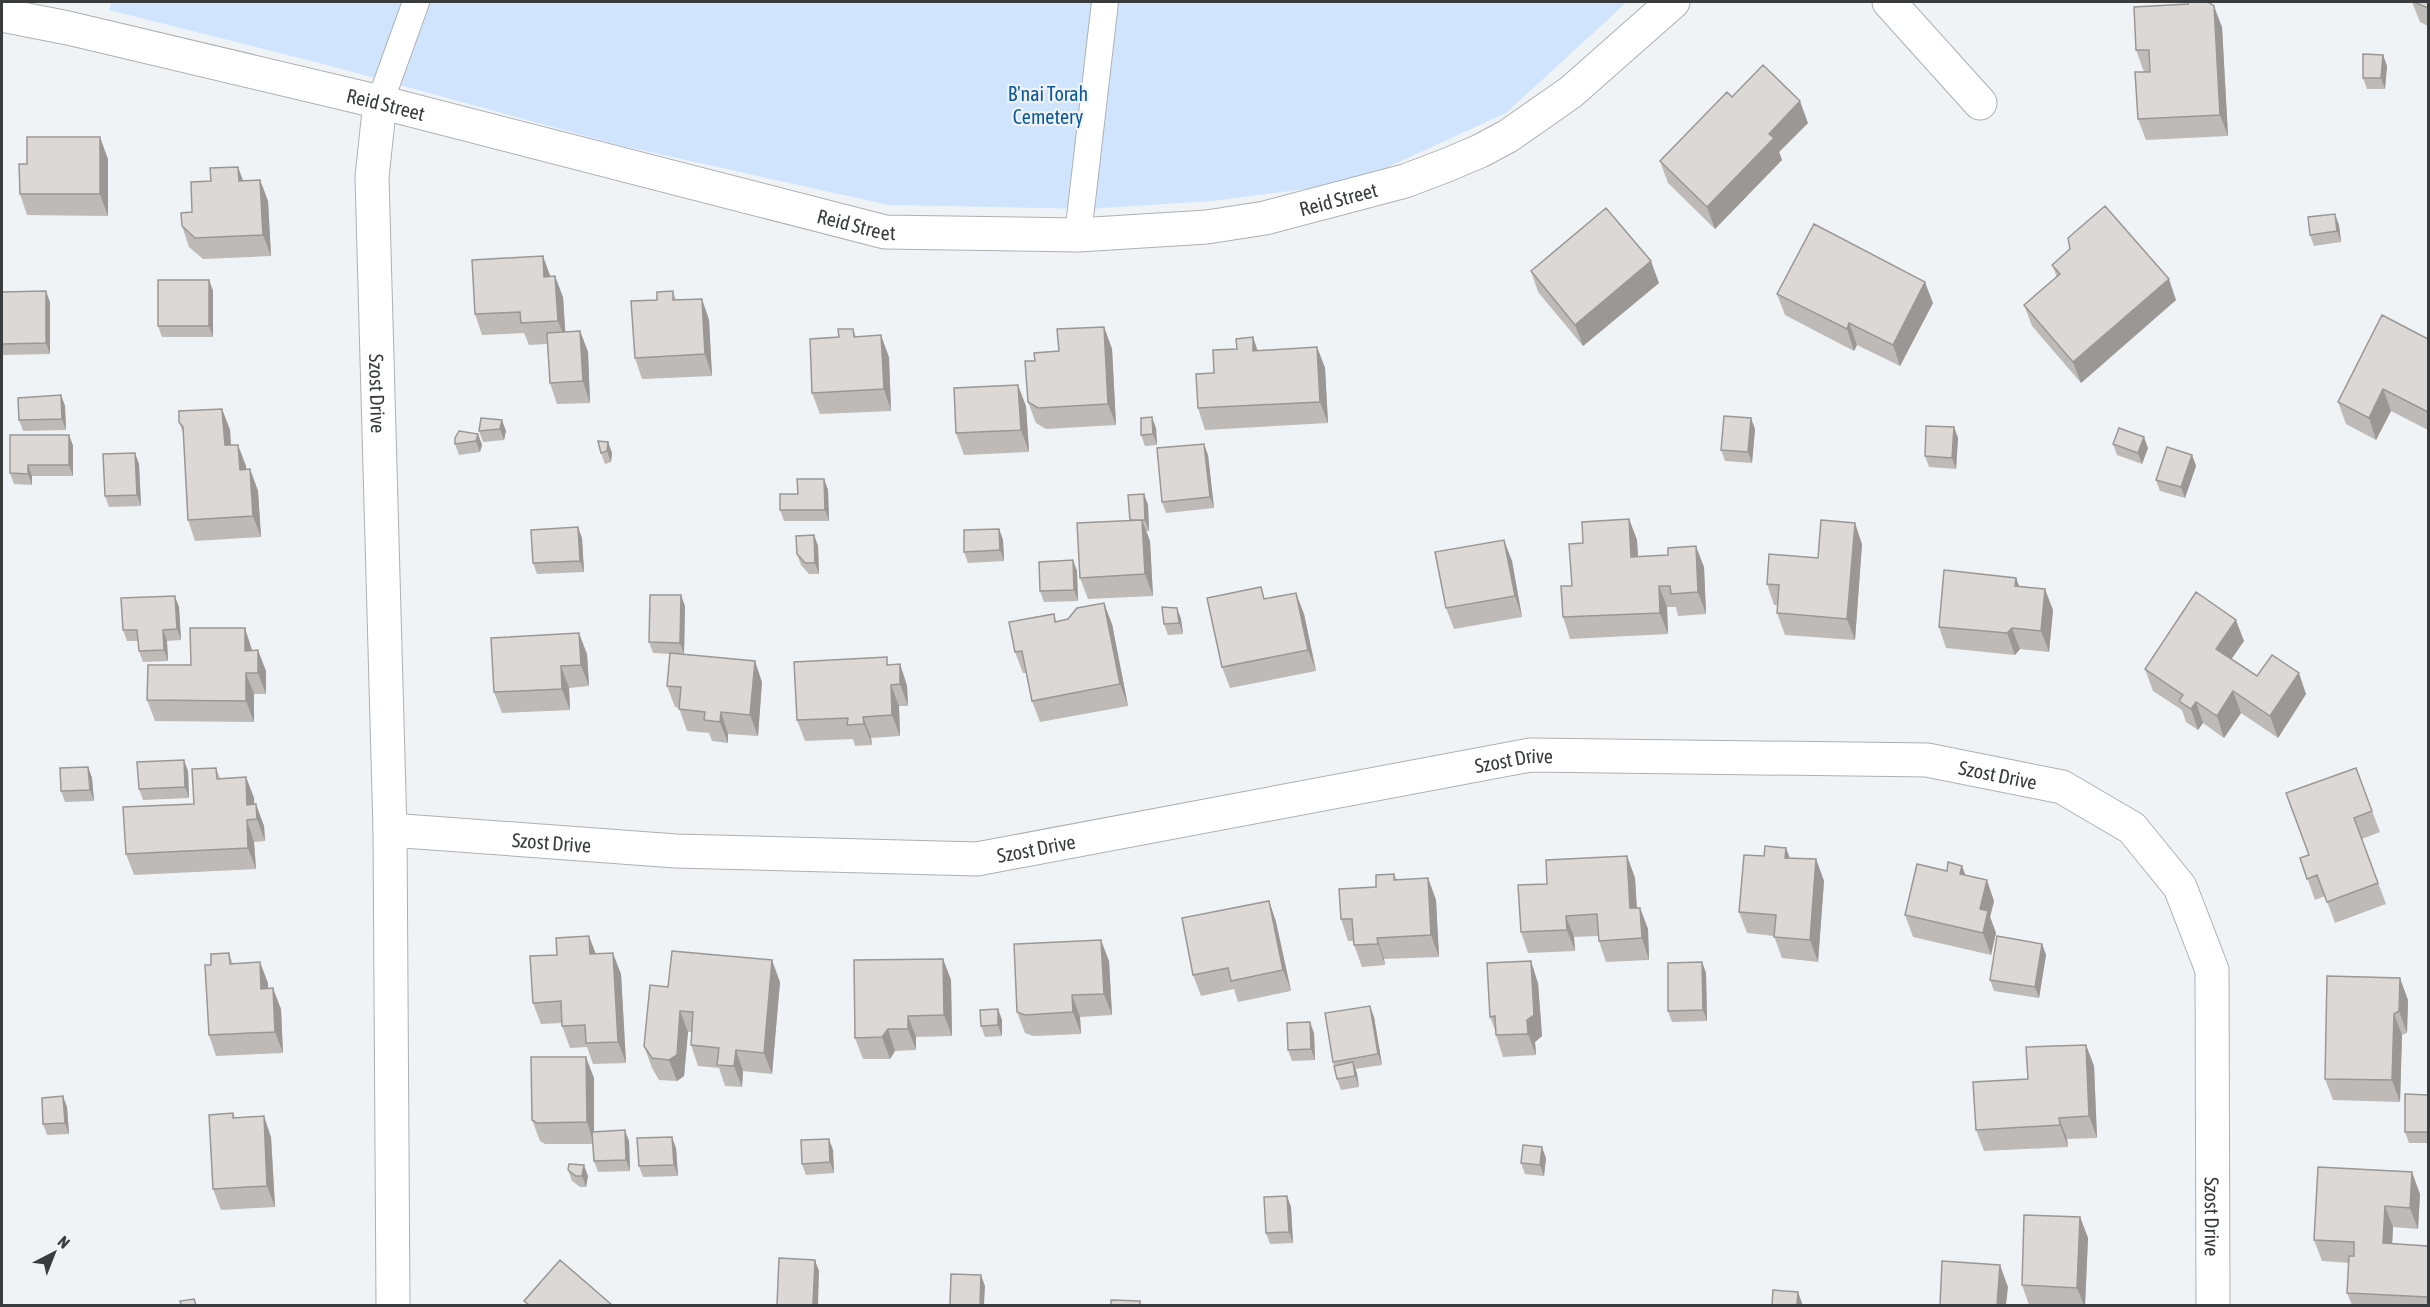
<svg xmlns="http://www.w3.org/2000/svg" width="2430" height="1307" font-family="'Asap Condensed',sans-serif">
<rect width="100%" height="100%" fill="#eff3f6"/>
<path fill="#d0e5fd" d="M112,2h1515l-121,111 -153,70 -142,18 -123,8 -199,-4 -271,-60 -291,-80 -218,-55z"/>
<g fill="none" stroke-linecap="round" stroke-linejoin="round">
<defs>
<path id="service" d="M380,102l36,-100
M1078,235l27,-233"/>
<g id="minor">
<path d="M1889,2l91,101"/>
<path id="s1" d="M2,15l66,13 312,74 505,130 193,3 129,-8 58,-9 140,-37 42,-16 33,-14 28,-15 63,-44 102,-90"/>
<path id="s2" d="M380,102l-8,75 18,653 3,476"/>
<path id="s3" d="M390,830l286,21 301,8 553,-104 397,5 135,27 70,41 48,59 32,83 1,336"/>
</g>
</defs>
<use href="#service" stroke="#adb0b3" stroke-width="28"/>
<use href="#minor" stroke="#adb0b3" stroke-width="35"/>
<use href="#service" stroke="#fff" stroke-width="26"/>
<use href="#minor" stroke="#fff" stroke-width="33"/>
</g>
<path fill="#bdbab7" d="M2412,2h16v24l-8,-4z
M2222,27l6,109 -82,4 -8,-21 6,-47 -8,-22z
M2383,55l4,11 -2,23h-18l-4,-11z
M1732,97l76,26 -29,29 3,8 -67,69 -47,-46 -8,-22z
M108,159v57l-81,-1 -7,-21 7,-30z
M260,180l8,21 3,55 -68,3 -14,-12 -7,-21 10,-14 51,-31z
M2339,225l2,17 -27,4 -4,-11z
M2052,265l124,35 -95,83 -49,-57 -8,-21 33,-28z
M1531,271l128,12 -76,63 -45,-54z
M550,276l13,21 2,34h15l8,21 2,51 -33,1 -7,-21 -3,-39 -18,1 -5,-12 -42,2 -7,-21z
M209,280l4,11v46h-51l-4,-11z
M673,291l3,9 26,-1 7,21 3,56 -70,3 -7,-21 22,-58z
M2,292l48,10v52l-48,1z
M1777,294l156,9 -33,63 -43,-21 -3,6 -69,-36z
M1104,327l8,22 4,76 -70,4 -10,-6 -8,-21 7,-41 24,-10z
M853,329l3,8 33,20 2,54 -71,3 -8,-21 27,-56z
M1253,337l5,14 59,-4 8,21 3,55 -123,7 -7,-22 16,-35 23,-24z
M2428,339v91l-37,-19 -15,29 -30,-16 -8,-22z
M61,395l4,11 1,24 -43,1 -4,-11z
M1026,406l3,46 -65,3 -8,-22z
M222,409l8,21 1,15 15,21v4l4,-1 8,22 3,46 -66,4 -7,-21 -5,-87 -4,-11z
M481,418l25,13 -2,9 -21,2 -4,-11z
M1954,427l4,11 -2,31 -27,-2 -4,-11z
M1156,428l1,17 -12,1 -4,-11z
M1755,429l-3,34 -27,-2 -4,-11z
M478,434l4,11 -2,7 -21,3 -4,-11z
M69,435l4,11v30h-41v9l-18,-1 -4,-11z
M608,442l4,11 -1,9 -6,2 -4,-11z
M2113,444l35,4 -6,16 -25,-9z
M1208,455l6,53 -48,5 -4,-11z
M2192,455l4,11 -11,32 -25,-7 -4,-11z
M139,464l2,42 -32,1 -4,-11z
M824,479l4,11 1,31h-45l-4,-11z
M1144,494l4,11 1,26h-3l4,10 3,55 -65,3 -8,-21 50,-58z
M1629,519l8,21 1,16 66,11 2,47 -28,2 -2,-9h-9l1,27 -98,5 -7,-22 20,-74z
M999,529l4,11 1,21 -36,2 -4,-11z
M814,535l4,11 1,28h-10l-8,-9 -4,-11z
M582,538l2,34 -47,2 -4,-11z
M1862,544l-7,96 -70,-5 -8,-22 1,-8h-4l-7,-21 51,-26z
M1073,560l4,11 1,30 -34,1 -4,-11z
M1512,561l10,56 -68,12 -8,-21z
M2016,578l3,9 34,23 -4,42 -29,-3 -5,6 -69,-7 -7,-21z
M1265,599l39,15 12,57 -86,17 -8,-21z
M685,606l-1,48 78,28 -4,54 -30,-2v9l-16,-2 -3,-8 -22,-2 -8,-23 -4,-1 -8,-21 3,-32 -17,-1 -4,-11z
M179,607l2,33 -14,1 1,20 -25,1 -4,-11 -1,-10h-11l-4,-11z
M1177,608l4,11 2,15 -15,1 -4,-11z
M1054,614l2,7 56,3 16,82 -88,16 -8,-21 -6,-28h-3l-8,-21z
M2244,641l-13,18 26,17 49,18 -28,44 -37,-25 -17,25 -21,-15 -5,7 -12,-8 -4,-12 -29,-19 -8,-22z
M252,650l14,21v23h-12v28l-99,-1 -8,-21 44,-35z
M587,654l2,32 -20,2 1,22 -68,3 -8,-21z
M900,664l7,22 1,20h-9l1,30 -29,2 1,7 -17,1 -2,-7 -48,2 -8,-21 93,-55z
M88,767l4,11 2,23 -29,1 -4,-11z
M216,768l4,10 26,-1 8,21v7l10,21 1,15 -11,1 2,27 -122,6 -8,-21 68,-50z
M2356,768l24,64 -18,7 24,65 -51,19 -10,-27 -10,4 -15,-42 9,-3z
M188,771l1,27 -46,2 -4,-11z
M1627,856l8,22 2,30h3l8,21 1,31 -43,2 -7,-21 -1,-5 -24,1 1,14 -47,2 -7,-21 26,-48z
M1790,858l26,1 8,22 -6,81 -36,-4 -8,-22 -27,-3 -8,-21z
M1962,866l3,9 29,26 -4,16 6,16 -5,22 -78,-18 -8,-22 42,-44z
M1394,874l3,6 31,-2 8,22 3,57 -55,2 1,6 -23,2 -8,-22v-4h-6l-7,-22 35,-32z
M1269,901l7,21 15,69 -53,11 -4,-13 -33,7 -8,-21z
M2042,944l4,11 -7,43 -45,-7 -4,-11z
M229,953l4,11 35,19v5l13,21 2,44 -67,3 -7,-21 2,-70z
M595,954l26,20 5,89 -33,1 -6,-17 -17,1 -8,-22v-3l-21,1 -8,-21z
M943,959l8,21 1,56 -36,1v13l-21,1 -5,8h-27l-8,-21z
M1109,961l3,54 -32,2 1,17 -48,2 -8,-3 -8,-21z
M1702,962l4,11 1,48 -35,1 -4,-11z
M780,982l-8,92 -29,-3 -1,16 -17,-1 -6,-18 -21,-2 -7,-21 1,-13h-4l-4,44 -7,5 -18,-1 -7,-12 -8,-22 24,-59z
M1538,983l4,53 -7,6 1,13 -33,2 -7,-22 -1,-5 -5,-13z
M2408,1000l-1,33 -5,2 -2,67 -67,-2 -8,-21z
M998,1009l4,11v16l-17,1 -4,-11z
M1374,1017l8,48 -27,4 4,18 -18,3 -4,-11 -4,-17z
M1314,1033l1,27 -23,1 -4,-11z
M2086,1045l8,21 3,72 -30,1 1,8 -84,4 -8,-21 52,-51z
M594,1078v54l35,9 1,30 -32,1 -4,-11 -1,-17h-48l-5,-3 -8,-21z
M2428,1095v48h-19l-4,-11z
M67,1107l2,27 -22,1 -4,-11z
M233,1113l2,5 36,19 4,70 -54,3 -8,-21z
M676,1148l2,28 -35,1 -4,-11z
M833,1150l1,23 -28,2 -4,-11z
M1546,1158l-2,18 -19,-2 -4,-11z
M2318,1167l102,27 -2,35 -25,-2 -1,17 36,2v59h-76l-5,-12 2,-30 -27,-2 -8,-21z
M568,1170l20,6 -2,11h-6l-8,-6z
M1287,1196l4,11 2,36 -23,1 -4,-11z
M2080,1217l8,21 -3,67h-56l-7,-20z"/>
<path fill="#9a9795" d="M2214,6l8,21 6,109 -8,-21z
M2383,55l4,11 -2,23 -4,-11z
M1800,101l8,22 -29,29 3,8 -67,69 -8,-22 62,-73z
M100,137l8,22v57l-8,-22z
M238,167l8,21 -7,-7z
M260,180l8,21 3,55 -8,-21z
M2335,214l4,11 2,17 -4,-11z
M543,256l8,22 -7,-1z
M1651,261l8,22 -76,63 -8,-21z
M555,276l8,21 3,45 -8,-21z
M2169,279l7,21 -95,83 -8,-21z
M209,280l4,11v46l-4,-11z
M1925,282l8,21 -33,63 -7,-21z
M46,291l4,11v52l-4,-11z
M702,299l7,21 3,56 -7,-22z
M1849,323l8,22 -3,6 -7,-22z
M1104,327l8,22 4,76 -8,-21z
M580,331l8,21 2,51 -7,-22z
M881,335l8,22 2,54 -7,-22z
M1253,337l7,22 -7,-8z
M1317,347l8,21 3,55 -8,-21z
M1018,385l8,21 3,46 -8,-22z
M2383,389l8,22 -15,29 -7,-22z
M61,395l4,11 1,24 -4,-11z
M222,409l8,21 2,37 -7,-22z
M1152,417l4,11 1,17 -4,-11z
M1751,418l4,11 -3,34 -4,-11z
M502,420l4,11 -2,9 -4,-11z
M1954,427l4,11 -2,31 -4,-11z
M478,434l4,11 -2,7 -4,-11z
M69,435l4,11v30l-4,-11z
M2144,437l4,11 -6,16 -4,-11z
M608,442l4,11 -1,9 -4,-11z
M1204,444l4,11 6,53 -4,-11z
M238,445l8,21 2,25 -8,-21z
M135,453l4,11 2,42 -4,-11z
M2192,455l4,11 -11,32 -4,-11z
M28,465l4,11v9l-4,-11z
M250,469l8,22 3,46 -8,-21z
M824,479l4,11 1,31 -4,-11z
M1144,494l4,11 1,26 -4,-11z
M1629,519l8,21 2,38 -8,-21z
M1142,520l8,21 3,55 -8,-22z
M1855,523l7,21 -7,96 -8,-21z
M578,527l4,11 2,34 -4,-11z
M999,529l4,11 1,21 -4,-11z
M814,535l4,11 1,28 -4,-11z
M1504,540l8,21 10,56 -7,-21z
M1696,546l8,21 2,47 -8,-22z
M1073,560l4,11 1,30 -4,-11z
M2016,578l8,21 -9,-13z
M1659,586l8,21 1,27 -8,-21z
M2045,589l8,21 -4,42 -8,-21z
M1296,593l8,21 12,57 -8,-21z
M681,595l4,11 -1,48 -4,-11z
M175,596l4,11 2,33 -4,-11z
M1104,603l8,21 16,82 -8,-22z
M1177,608l4,11 2,15 -4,-11z
M2236,620l8,21 -20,29 -8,-21z
M245,628l7,22v22l-7,-21z
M2012,628l8,21 -5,6 -8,-22z
M163,630l4,11 1,20 -4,-11z
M579,633l8,21 2,32 -8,-21z
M258,650l8,21v23l-8,-21z
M755,661l7,21 -4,54 -8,-21z
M900,664l7,22 1,20 -8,-22z
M561,666l8,22 1,22 -8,-21z
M246,673l8,21v28l-8,-21z
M2299,673l7,21 -28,44 -8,-22z
M891,685l8,21 1,30 -8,-21z
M2233,691l8,22 -17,25 -7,-22z
M2196,702l7,21 -5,7 -7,-21z
M721,712l7,22v9l-8,-21z
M863,717l8,21 1,7 -8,-21z
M184,760l4,11 1,27 -4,-11z
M88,767l4,11 2,23 -4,-11z
M246,777l8,21 1,22 -8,-15z
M256,804l8,22 1,15 -8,-22z
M247,820l7,22 2,27 -8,-21z
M1786,848l8,21 -9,-11z
M1627,856l8,22 3,51 -8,-21z
M1816,859l8,22 -6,81 -8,-22z
M1962,866l8,22 -10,-14z
M1428,878l8,22 3,57 -8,-22z
M1987,880l7,21 -4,16 6,16 -5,22 -8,-22 -3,-24z
M1269,901l7,21 15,69 -8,-21z
M1640,908l8,21 1,31 -7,-22z
M1566,916l8,21 1,14 -8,-21z
M589,936l8,21 -7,-3z
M1377,938l7,21 1,6 -7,-21z
M1101,940l8,21 3,54 -8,-21z
M2042,944l4,11 -7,43 -4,-11z
M613,953l8,21 5,89 -8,-21z
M943,959l8,21 1,56 -8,-21z
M772,960l8,22 -8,92 -8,-21z
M1531,961l7,22 4,53 -7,6 1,13 -8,-21 -1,-14z
M260,962l8,21 1,27 -8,-21z
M1702,962l4,11 1,48 -4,-11z
M2400,978l8,22 -1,33 -8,-22z
M273,988l8,21 2,44 -8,-21z
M1072,995l8,22 1,17 -8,-22z
M1370,1006l4,11 8,48 -4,-11z
M998,1009l4,11v16l-4,-11z
M680,1011l8,21 -4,44 -7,5 -8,-21z
M2394,1014l8,21 -2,67 -8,-22z
M908,1016l8,21v13l-8,-21z
M1310,1022l4,11 1,27 -4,-11z
M888,1029l7,22 -5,8 -8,-22z
M2086,1045l8,21 3,72 -8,-22z
M736,1050l7,21 -1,16 -8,-21z
M586,1057l8,21v66l-7,-22z
M1353,1062l4,11 2,14 -4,-11z
M63,1096l4,11 2,27 -4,-11z
M264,1116l7,21 4,70 -8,-21z
M2059,1118l8,21 1,8 -8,-22z
M625,1130l4,11 1,30 -4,-11z
M672,1137l4,11 2,28 -4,-11z
M829,1139l4,11 1,23 -4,-11z
M1542,1147l4,11 -2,18 -4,-11z
M584,1165l4,11 -2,11 -4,-11z
M2412,1172l8,22 -2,35 -8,-21z
M1287,1196l4,11 2,36 -4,-11z
M2385,1206l8,21 -2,38 -8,-22z
M2080,1217l8,21 -3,67h-1l-7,-17z
M815,1260l4,11 -1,34h-5z
M2000,1265l8,22 -2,18h-9z
M981,1275l4,11 -1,19h-4z
M1798,1292l4,11v2h-5z"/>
<path fill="#dcd8d5" stroke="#9a9795" stroke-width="1.5" d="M2188,2h20l6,4 6,109 -82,4 -3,-47h15l-1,-22h-13l-2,-43 54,-3z
M2414,2h14v6z
M2363,54l20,1 -2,23h-18z
M1763,65l37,36 -31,33 5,4 -67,69 -47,-46 67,-69 5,5z
M27,137h73v57h-80l-1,-30h8z
M238,167l1,14 21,-1 3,55 -68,3 -13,-12 -1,-13 11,-1 -1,-30 20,-1 -1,-13z
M2105,206l64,73 -96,83 -49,-57 36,-31 -8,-9 18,-16 -2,-11z
M1606,208l45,53 -76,64 -44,-54z
M2335,214l2,17 -27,4 -2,-18z
M1814,224l111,58 -32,63 -44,-22 -2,6 -70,-35z
M543,256l1,21 11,-1 3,45 -37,2 -1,-11 -45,2 -3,-54z
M158,280h51v46h-51z
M46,291v52l-44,1v-52z
M673,291v9l29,-1 3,55 -70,4 -4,-57 26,-1v-8z
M2382,315l46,24v73l-45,-23 -14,29 -31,-16z
M1104,327l4,77 -70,4 -10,-6 -3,-41h10l-1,-8 25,-2 -2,-22z
M838,329h15l1,8 27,-2 3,54 -72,4 -2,-54 29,-2z
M580,331l3,50 -33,2 -3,-50z
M1253,337v14l64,-4 3,55 -122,6 -2,-34 18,-1 -1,-23 24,-1 -1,-10z
M1018,385l3,45 -65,3 -2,-45z
M61,395l1,24 -43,1 -1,-22z
M222,409l3,36h13l2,25 10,-1 3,47 -65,4 -5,-93 -4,-5v-11z
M1724,416l27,2 -3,34 -27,-2z
M1152,417l1,17 -12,1v-17z
M481,418l21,2 -2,9 -21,2z
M1926,426l28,1 -2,31 -27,-2z
M2119,428l25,9 -6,16 -25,-9z
M459,431l19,3 -2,7 -21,3v-6z
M10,435h59v30h-41v9l-18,-1z
M598,441l10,1 -1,9 -6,2z
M1204,444l6,53 -48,5 -5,-54z
M2167,447l25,8 -11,32 -25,-7z
M135,453l2,42 -32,1 -2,-42z
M797,479h27l1,31h-45v-16h18z
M1144,494l1,26h-15l-2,-25z
M1629,519l2,38 37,-2v-7l28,-2 2,46 -27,2 -1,-8h-11l1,27 -97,4 -2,-31h11l-3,-42 14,-1 -1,-21z
M1142,520l3,54 -65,4 -3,-55z
M1821,520l34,3 -8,96 -70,-6 2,-28 -12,-1 2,-30 49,4z
M578,527l2,34 -47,2 -2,-33z
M999,529l1,21 -36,2v-22z
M814,535l1,28h-10l-8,-9 -1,-18z
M1504,540l11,56 -69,12 -11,-56z
M1073,560l1,30 -34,1 -1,-29z
M1944,570l72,8 -1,8 30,3 -4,42 -29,-3 -5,5 -68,-6z
M1261,587l3,12 32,-6 12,57 -86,17 -15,-69z
M2196,592l40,28 -20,29 41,27 15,-21 27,18 -29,43 -37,-25 -16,25 -21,-14 -5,7 -12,-8 4,-6 -38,-26z
M650,595h31l-1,48 -31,-1z
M175,596l2,33 -14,1 1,20 -25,1 -2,-21h-14l-2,-32z
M1104,603l16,81 -88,17 -10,-50 -7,1 -6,-30 45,-8 1,8 13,-3 9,-11z
M1162,607l15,1 2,15 -15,1z
M190,628h55v23l13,-1v23h-12v28l-99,-1 1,-35h43z
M579,633l2,32 -20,1 1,23 -68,3 -3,-54z
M670,653l85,8 -5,54 -29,-3 -1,10 -16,-2 1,-8 -26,-3 2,-22 -14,-1z
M887,657v8l13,-1v20l-9,1 1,30 -29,2 1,7 -17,1 1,-7 -51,2 -3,-58z
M184,760l1,27 -46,2 -2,-27z
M88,767l2,23 -29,1 -1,-23z
M216,768l1,11 29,-2 1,28 9,-1 1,15 -10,1 1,28 -122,6 -3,-47 71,-3 -2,-35z
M2356,768l16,43 -18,7 24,65 -51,19 -10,-27 -10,4 -7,-21 9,-3 -23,-62z
M1765,846l21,2 -1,10 31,1 -6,81 -36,-3 2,-22 -37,-3 5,-57 20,1z
M1627,856l3,52h10l2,30 -43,3 -2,-27 -31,2 1,14 -46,2 -3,-47 29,-1 -1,-24z
M1948,862l14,4 -2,8 27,6 -7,29 8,2 -5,22 -78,-18 12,-51 30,7z
M1394,874v6l34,-2 3,57 -54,3 1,6 -24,1 -2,-26h-11l-2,-30 37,-2v-12z
M1269,901l14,69 -52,11 -3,-13 -35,7 -11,-57z
M589,936l1,18 23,-1 5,89 -32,1 -1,-18 -23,1 -1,-25 -28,2 -3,-47 27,-1 -1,-17z
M1997,936l45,8 -7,43 -45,-7z
M1101,940l3,54 -32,1 1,17 -48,3 -8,-3 -3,-68z
M672,951l100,9 -8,93 -28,-3 -2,16 -17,-1 2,-17 -28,-3 2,-33 -13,-1 -3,44 -8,5 -17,-2 -8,-12 6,-61 18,2z
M229,953l1,11 30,-2 1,27 12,-1 2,44 -66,3 -4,-70h6v-11z
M943,959l1,56 -36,1v13h-20l-6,8 -27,1 -1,-78z
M1531,961l3,54 -7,5 1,14 -32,1 -1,-19 -5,1 -3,-54z
M1702,962l1,48 -35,1v-48z
M2327,976l73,2 -1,33 -5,3 -2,66 -67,-1z
M1370,1006l8,48 -45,8 -8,-49z
M998,1009v16l-17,1 -1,-16z
M1310,1022l1,27 -23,1 -1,-27z
M2086,1045l3,71 -30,2 1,7 -84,5 -3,-48 55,-3 -2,-32z
M531,1057h55l1,65 -50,1 -5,-3z
M1353,1062l2,14 -18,3 -3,-13z
M2405,1094l23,1v37h-23z
M63,1096l2,27 -22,1 -1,-26z
M233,1113v5l31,-2 3,70 -54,3 -4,-74z
M625,1130l1,30 -32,1 -2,-29z
M672,1137l2,28 -35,1 -2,-28z
M829,1139l1,23 -28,2 -1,-24z
M1523,1145l19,2 -2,18 -19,-2z
M569,1164l15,1 -2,11h-6l-8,-6z
M2318,1167l94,5 -2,36 -25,-2 -2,37 45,3v51l-81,-4 2,-37h5v-14l-40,-2z
M1287,1196l2,36 -23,1 -2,-36z
M2024,1215l56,2 -3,71 -55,-3z
M779,1258l36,2 -2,45h-36z
M560,1260l52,45h-83l-5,-4z
M1942,1261l58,4 -3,40h-57z
M951,1274l30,1 -1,30h-30z
M1773,1290l25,2 -1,13h-25z
M194,1299l2,6h-15l-1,-4z
M1111,1300l29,1v4h-29z"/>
<g text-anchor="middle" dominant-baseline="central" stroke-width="4.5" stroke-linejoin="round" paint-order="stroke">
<g font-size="20" fill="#0a589a" stroke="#eff3f6">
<text x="1048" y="93">B'nai Torah<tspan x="1048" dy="23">Cemetery</tspan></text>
</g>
<g font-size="20" fill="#3a3b3d" stroke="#eff3f6">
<text stroke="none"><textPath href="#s1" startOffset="394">Reid Street</textPath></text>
<text stroke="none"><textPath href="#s1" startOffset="1366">Reid Street</textPath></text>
<text stroke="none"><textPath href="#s1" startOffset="880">Reid Street</textPath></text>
<text stroke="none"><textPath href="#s2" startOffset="292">Szost Drive</textPath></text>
<text stroke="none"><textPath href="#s3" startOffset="1134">Szost Drive</textPath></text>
<text stroke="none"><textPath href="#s3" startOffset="1620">Szost Drive</textPath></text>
<text stroke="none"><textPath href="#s3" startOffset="162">Szost Drive</textPath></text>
<text stroke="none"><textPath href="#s3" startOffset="648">Szost Drive</textPath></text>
<text stroke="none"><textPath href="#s3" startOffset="2178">Szost Drive</textPath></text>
</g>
</g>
<rect width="2430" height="1307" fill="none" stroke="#3a3b3d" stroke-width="6"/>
<g transform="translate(54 1253) rotate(42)" stroke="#eff3f6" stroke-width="4.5" paint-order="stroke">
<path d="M0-4.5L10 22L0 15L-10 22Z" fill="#3a3b3d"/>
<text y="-9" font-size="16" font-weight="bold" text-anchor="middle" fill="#3a3b3d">N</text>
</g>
</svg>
